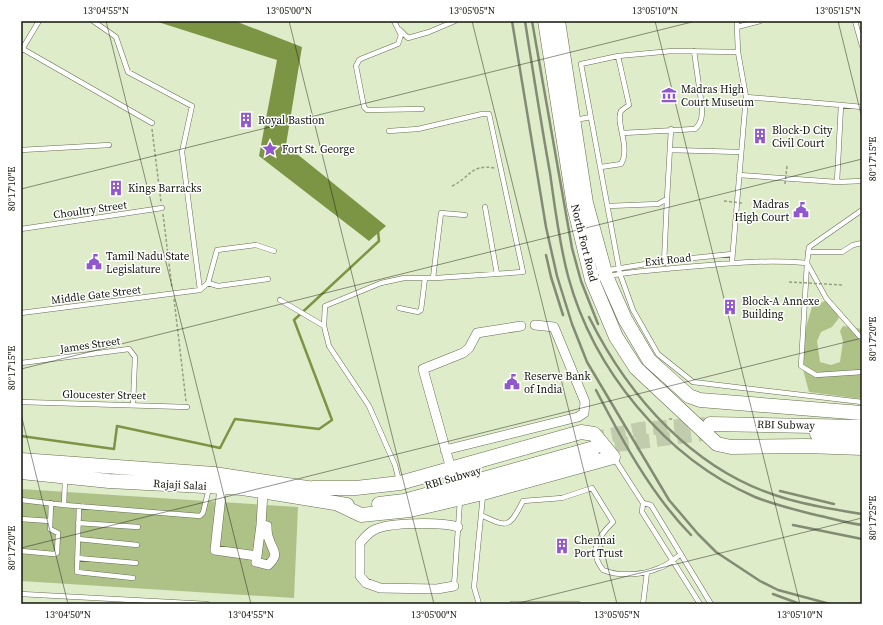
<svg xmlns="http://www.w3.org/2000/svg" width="883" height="625" font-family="'Source Serif 4',serif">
<rect width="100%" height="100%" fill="#dfecc9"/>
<path fill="#aec288" d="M825,301l8,5 6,12 -7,9 -11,5 -4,9 3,21 11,3 9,-3 3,-21 -3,-10 3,-5 19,3v70l-53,-7 -9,-34 2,-18 10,-33z
M21,489l277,18 -4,91 -273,-17z"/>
<path fill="#7c9544" d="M155,21h80l67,26 -16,98 100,81 -17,15 -110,-85 18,-96z"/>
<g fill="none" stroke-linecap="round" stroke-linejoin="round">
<path stroke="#7c9544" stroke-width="2.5" d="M21,436l93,13 3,-23 103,22 15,-29 84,10 13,-9 -38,-100 85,-79 -1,-10"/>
<path stroke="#c0ccac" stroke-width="14" stroke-dasharray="14 7" stroke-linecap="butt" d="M591,439l49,-10 65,-5
M594,448l123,-16"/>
<defs>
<path id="service" d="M93,21l23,16 12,35 64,34 -10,46 18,138
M394,21l7,14 -3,9 -35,14 -4,2 -3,6 8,41 3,3 55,-1
M737,21v6l23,-6
M855,21l7,25
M400,30l8,8 21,-6 26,-11
M21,48l131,75
M21,51l18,-30
M738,52l8,45
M618,56l-37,8 39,210 13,36 25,44 35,28 169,20
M841,105l21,2
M575,120l16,-3
M389,131l29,-2 64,-15h7l34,158 -87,6h-32l-23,5 -56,23 -1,20 5,20 40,60 26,59 4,16
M623,133l72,-4c7,-6 7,-13 7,-22l-8,-56
M21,150l88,-5
M670,150l70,2
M601,167l20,-3c10,-16 -6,-42 0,-53 2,-2 5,-4 8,-6l-11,-49 54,-5 66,1 -1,-25
M739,175l98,7 25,-1
M608,206l50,-2 9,-5 4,-70
M485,207l12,67
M21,229l141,-21
M808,252h34l11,-7 9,-2
M732,262l14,-165 95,8 -4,77
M664,263l3,-64
M807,263l-6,103 15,9 46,-3
M807,263l19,35 36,41
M591,273l73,-12 68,-7
M433,278l8,-65 24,2
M593,280c27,-8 54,-9 82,-12 44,-4 87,-9 132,-5l2,-16 53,-37
M208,283l10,3 50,-7
M280,300l44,26
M399,308l19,4 3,-2 4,-32
M21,313l179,-23 8,-7 9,-33 39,-5 18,6
M21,363l108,-14 6,8 -2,47
M21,402l166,5
M614,458l29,45 8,2 60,99
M21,500l43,5 1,-26
M643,503l-1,9 58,92
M64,505l136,11 3,-3 6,-25
M79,506l-2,66 56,6
M481,515c27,13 28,13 42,-14l39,-3 30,-10 21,34c-15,15 -25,29 -10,48 17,7 40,5 56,-2 8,-2 15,-9 22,-14
M21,519l29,2
M78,523l60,4
M78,539l59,6
M21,551l33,3 3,-1 1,-20 -8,-4 1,-26
M77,558l59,5
M454,586l6,-86
M21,594l186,10
M479,604l-5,-17 9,-92
M512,604h66
M643,604l4,-32"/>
<path id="minor" d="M445,450l133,-33 6,-4 1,-11 -31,-75 -19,-2
M451,469l-28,-100 40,-16 6,-5 8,-15 44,-7
M222,487l-7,63 42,6 -1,6 12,3c12,-11 5,-13 1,-26 -2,-4 -2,-9 -2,-13l-6,-1 2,-33
M257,556l4,-31
M454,586l-17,3 -57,-1 -14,-5 -6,-7v-33c4,-5 8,-10 14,-13 15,-8 68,-8 84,-3"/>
<path id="primary" d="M545,21l29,185 18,74 24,57 20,31 81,76 14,3 75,-1 56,2
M558,21l28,182 20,73 19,43 24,41 40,36 11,4 162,13
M710,424l152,3
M817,434l45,4
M21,460l193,14 107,16
M21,472l88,9 133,7 105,17
M313,488h43l44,-5 181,-51 13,2 19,23 -130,36 -73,17 -49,5 -23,-11
M379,504l25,-3 190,-53"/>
</defs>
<use href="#service" stroke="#646f50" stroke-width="5.5"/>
<use href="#minor" stroke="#646f50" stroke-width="10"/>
<use href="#primary" stroke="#646f50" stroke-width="15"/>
<path stroke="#949e83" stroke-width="1.5" stroke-dasharray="3 2" stroke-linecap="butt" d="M839,22l2,-1
M152,129l9,73
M452,186c19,-9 18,-22 43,-18
M163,214l9,74
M174,299l12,102
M669,419h5"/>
<use href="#service" stroke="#fff" stroke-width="4.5"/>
<use href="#minor" stroke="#fff" stroke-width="9"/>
<use href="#primary" stroke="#fff" stroke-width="14"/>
<path stroke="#828b73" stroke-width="2.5" d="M512,21l34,206 11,49 15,48 15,38 82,138 29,34 18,18 44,29 18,9 52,14
M525,21c8,51 16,102 25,152 5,35 9,69 18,103 25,93 97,182 187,221 20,8 41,13 61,18 15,3 30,8 46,10
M532,21l40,227 9,33 17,43
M546,255l5,22 12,38
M589,317c40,81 106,155 195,181 26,8 52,12 78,16
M596,390c26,50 55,104 95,145
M780,491l54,13
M793,525l69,14
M773,594l27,10"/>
<path stroke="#949e83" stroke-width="1.5" stroke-dasharray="3 2" stroke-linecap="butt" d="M785,184l2,-18
M724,201l18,2
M789,282l54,3"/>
</g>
<path fill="none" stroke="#12160a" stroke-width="1" stroke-opacity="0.45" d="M106,21l145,583M289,21l145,583M472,21l145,583M655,21l145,583M838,21l24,97M21,189l675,-168M21,369l841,-210M21,414l47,190M21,548l841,-210M515,604l347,-86"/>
<defs>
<symbol id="museum-bare" viewBox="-9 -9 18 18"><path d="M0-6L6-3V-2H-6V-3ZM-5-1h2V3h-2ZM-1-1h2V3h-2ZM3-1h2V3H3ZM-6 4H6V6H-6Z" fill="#9157ce" stroke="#fff" stroke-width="2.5" paint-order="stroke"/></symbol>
<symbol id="building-bare" viewBox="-9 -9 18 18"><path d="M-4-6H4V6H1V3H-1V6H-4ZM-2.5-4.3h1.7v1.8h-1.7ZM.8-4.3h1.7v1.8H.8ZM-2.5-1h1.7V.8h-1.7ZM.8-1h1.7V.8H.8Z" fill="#9157ce" stroke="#fff" stroke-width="2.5" paint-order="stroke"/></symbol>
<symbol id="sight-bare" viewBox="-9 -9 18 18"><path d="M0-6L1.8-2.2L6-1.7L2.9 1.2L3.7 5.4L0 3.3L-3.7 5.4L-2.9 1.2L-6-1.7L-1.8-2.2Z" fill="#9157ce" stroke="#fff" stroke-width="2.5" paint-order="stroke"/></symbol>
<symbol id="civic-bare" viewBox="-9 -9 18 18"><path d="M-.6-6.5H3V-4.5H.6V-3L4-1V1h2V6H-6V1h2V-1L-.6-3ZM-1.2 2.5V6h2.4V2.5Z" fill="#9157ce" stroke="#fff" stroke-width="2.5" paint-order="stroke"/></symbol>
</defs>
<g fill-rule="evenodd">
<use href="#museum-bare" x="658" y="84" width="22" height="22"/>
<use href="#building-bare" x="235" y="109" width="22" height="22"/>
<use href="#building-bare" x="749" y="125" width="22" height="22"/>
<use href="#sight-bare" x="259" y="138" width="22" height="22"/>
<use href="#building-bare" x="105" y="177" width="22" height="22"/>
<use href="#civic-bare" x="790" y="199" width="22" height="22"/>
<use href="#civic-bare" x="83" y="251" width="22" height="22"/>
<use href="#building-bare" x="719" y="296" width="22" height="22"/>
<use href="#civic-bare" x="501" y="371" width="22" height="22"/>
<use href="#building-bare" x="551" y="535" width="22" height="22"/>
</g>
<g text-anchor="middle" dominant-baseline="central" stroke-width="3" stroke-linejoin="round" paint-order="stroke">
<g font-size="11" fill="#12160a" stroke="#fff" text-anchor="start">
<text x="681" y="89">Madras High<tspan x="681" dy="13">Court Museum</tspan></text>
<text x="258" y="120">Royal Bastion</text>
<text x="772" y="130">Block-D City<tspan x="772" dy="13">Civil Court</tspan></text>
<text x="282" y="149">Fort St. George</text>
<text x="128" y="188">Kings Barracks</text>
<text x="789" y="204" text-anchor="end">Madras<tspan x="789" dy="13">High Court</tspan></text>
<text x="106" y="256">Tamil Nadu State<tspan x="106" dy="13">Legislature</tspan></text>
<text x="742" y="301">Block-A Annexe<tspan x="742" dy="13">Building</tspan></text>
<text x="524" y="376">Reserve Bank<tspan x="524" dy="13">of India</tspan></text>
<text x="574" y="540">Chennai<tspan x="574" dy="13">Port Trust</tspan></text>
</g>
<g font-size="11" fill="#12160a" stroke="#fff">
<text transform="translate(90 210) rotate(-8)">Choultry Street</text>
<text transform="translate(584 243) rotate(76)">North Fort Road</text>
<text transform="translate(668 260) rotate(-6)">Exit Road</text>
<text transform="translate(96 295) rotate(-7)">Middle Gate Street</text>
<text transform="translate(90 345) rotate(-8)">James Street</text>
<text transform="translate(104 395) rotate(1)">Gloucester Street</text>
<text transform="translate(786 425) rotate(1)">RBI Subway</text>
<text transform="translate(453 478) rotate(-16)">RBI Subway</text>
<text transform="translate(180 485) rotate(3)">Rajaji Salai</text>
</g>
</g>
<rect width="883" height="625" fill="none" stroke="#ffffff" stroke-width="44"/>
<rect x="22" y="22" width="839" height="581" fill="none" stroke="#12160a" stroke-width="1.5"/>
<g font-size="10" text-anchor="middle" fill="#12160a">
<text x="106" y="14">13°04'55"N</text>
<text x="289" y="14">13°05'00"N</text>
<text x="472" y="14">13°05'05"N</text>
<text x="655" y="14">13°05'10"N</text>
<text x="838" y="14">13°05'15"N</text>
<text transform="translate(872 159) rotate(-90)" y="4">80°17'15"E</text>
<text transform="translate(11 189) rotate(-90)" y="4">80°17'10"E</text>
<text transform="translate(872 339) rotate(-90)" y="4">80°17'20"E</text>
<text transform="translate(11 368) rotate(-90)" y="4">80°17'15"E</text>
<text transform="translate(872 518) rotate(-90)" y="4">80°17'25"E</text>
<text transform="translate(11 548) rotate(-90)" y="4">80°17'20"E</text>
<text x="68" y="618">13°04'50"N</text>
<text x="251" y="618">13°04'55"N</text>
<text x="434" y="618">13°05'00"N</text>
<text x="617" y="618">13°05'05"N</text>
<text x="800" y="618">13°05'10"N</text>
</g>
</svg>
